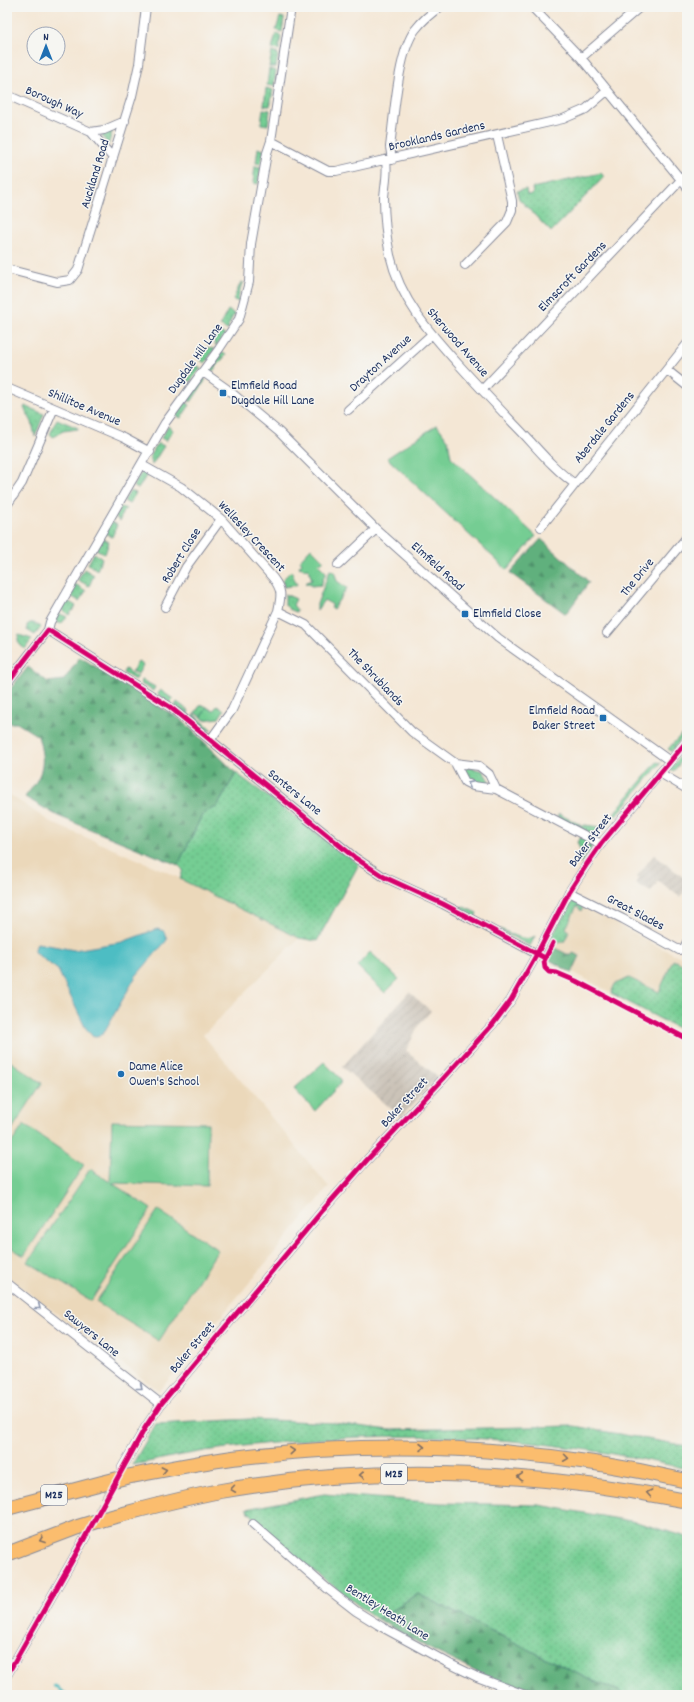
<svg xmlns="http://www.w3.org/2000/svg" width="694" height="1702" font-family="Dekko,sans-serif">
<defs>
<pattern id="industrial-furrows" width="10" height="10" patternUnits="userSpaceOnUse"><rect width="10" height="10" fill="#cbc3b8"/><path d="M-1 1l2-2M0 10L10 0M9 11l2-2" fill="none" stroke="#aea8a1"/></pattern>
<pattern id="grass-dots" width="8" height="8" patternUnits="userSpaceOnUse"><rect width="8" height="8" fill="#75cd93"/><path d="M2 2h.1M6 6h.1" fill="none" stroke="#65b081" stroke-width="1.8" stroke-linecap="round"/></pattern>
<pattern id="forest-firs" width="22" height="20" patternUnits="userSpaceOnUse"><rect width="22" height="20" fill="#60b07d"/><path d="M5 1l3.5 6h-7zM16 11l3.5 6h-7z" fill="#4e906a"/></pattern>
</defs>
<rect width="100%" height="100%" fill="#f6f6f2"/>
<filter id="ink" filterUnits="userSpaceOnUse"><feTurbulence type="fractalNoise" baseFrequency=".025" numOctaves="2"/><feDisplacementMap in="SourceGraphic" scale="8" xChannelSelector="R" yChannelSelector="G"/><feConvolveMatrix kernelMatrix="1 2 1 2 8 2 1 2 1" color-interpolation-filters="sRGB"/></filter>
<filter id="wash" filterUnits="userSpaceOnUse"><feTurbulence type="fractalNoise" baseFrequency=".012" numOctaves="4" result="noise"/><feDisplacementMap in="SourceGraphic" scale="16" xChannelSelector="R" yChannelSelector="G"/><feGaussianBlur stdDeviation="0.9" result="paint"/><feColorMatrix in="noise" values="0 0 0 0 0 0 0 0 0 0 0 0 0 0 0 0 0 1.4 0 .05"/><feComposite in="paint" operator="in"/></filter>
<g filter="url(#wash)">
<rect width="100%" height="100%" fill="#f4e7d5"/>
<path fill="#ebd8ba" d="M7,793l45,30 113,48 134,67 -96,97 126,152 -170,204 -152,-115z
M574,900l79,44 34,16v73l-139,-74 -3,-6 7,-17 19,-33z"/>
<path fill="url(#industrial-furrows)" d="M654,855l33,25v8l-7,9 -22,-16 -7,11 -15,-8 3,-6 -2,-2z
M409,992l22,19 -13,15 -12,25 32,26 -37,40 -59,-50z"/>
<path fill="url(#grass-dots)" stroke="#487e78" d="M280,17l4,1 -2,14 -6,-2z
M276,34l5,2 -2,14 -7,-1z
M272,52l6,2 -2,13h-7z
M269,69l7,2 -2,15 -7,-1z
M266,88l7,2 -3,16h-6z
M263,109l7,1 -2,15 -7,-1z
M113,129l-5,16 -7,-11z
M258,148l6,2 -3,14 -5,-1z
M255,166l6,1 -3,17 -5,-1z
M601,173l3,4 -53,55 -32,-33 -2,-8 9,-2 1,6 6,-1 -1,-6z
M241,282l3,1 -3,3 -3,12 2,4 -7,-2z
M228,310l8,5 -3,1 -5,10 1,3 -2,1 -7,-5z
M217,330l8,5 -9,11 -4,-8z
M206,348l9,1 -10,14 -5,-3z
M221,352l5,3 -14,17 -1,-6z
M196,365l5,3 -11,14 -3,-2z
M201,379h4v2l-14,21 -5,-4z
M184,401l6,4 -9,13 -6,-3z
M25,406l19,8 -9,23 -3,-15 -8,-14z
M57,419l21,9v1l-15,2 -10,6 -3,-3z
M168,426l5,4 -7,11 -5,-3z
M158,443l6,3 -12,19 -2,-10z
M142,473h6l-10,16 -5,-3 6,-10z
M130,491l6,2 -7,11 -5,-3z
M121,507l5,2 -4,4 -2,8 -5,-4z
M111,522l6,3 -5,12 -7,-4z
M102,538l7,4 -4,12 -9,-5z
M94,553l8,5 -5,12 -9,-6z
M84,569l10,6 -5,11 -11,-6z
M291,571l6,14 -13,2 -2,-7z
M75,584l11,7 -7,10 -10,-6z
M285,594l11,5 -3,6 4,5 -1,2 -7,-3 -4,-4z
M66,600l10,6 -7,9 -8,-6z
M58,613l9,4 -6,7 -6,-3z
M30,623h4l7,4 -6,8 -8,-5v-5z
M19,635l13,4 -7,10c-5,-3 -9,-8 -6,-14z
M125,669l13,8 -3,3 -12,-7z
M142,680l13,7 -2,4 -12,-7z
M160,690l13,9 -3,4 -12,-9z
M177,702l12,9 -2,4 -12,-9z
M201,704l6,3 -5,10 -7,-4z
M194,714l18,16h-7l-13,-11z
M681,735l2,2 -12,15 -3,-3z
M686,749l1,5 -14,18 -3,-3z
M657,762l4,1 -45,53 -2,-3z
M468,767l15,4 6,10 -2,4 -17,-3 -7,-8v-5z
M236,773l123,91 -42,77 -18,-3 -119,-59 3,-9 -5,-5 24,-50 7,-5 8,-3z
M559,814l22,11 -5,1 -19,-9z
M585,825l15,2 -7,8 -14,-8z
M581,837l8,3 -8,12 -4,-10z
M591,842v6l-10,15 -3,-2z
M574,900l7,4 2,5 -2,2 -4,-5 -11,22 3,4 -5,10 -8,1 -4,-7 19,-33z
M462,906l15,7 -2,5 -14,-8z
M500,929c11,4 24,14 35,7l-5,10 -29,-15z
M673,960l14,6v67l-76,-40 4,-9 14,-6 30,14z
M250,1419l84,4 56,7 184,-4 113,20v23c-132,-31 -268,-40 -403,-27 -32,3 -64,6 -96,12 -19,3 -38,8 -56,11l24,-41z
M324,1494l117,9 98,2 97,17 51,15v158h-62l-7,-4 -30,-12 -170,-85 -41,25c-46,-34 -92,-68 -131,-110z"/>
<path fill="url(#forest-firs)" stroke="#3e706e" d="M541,539l48,43 -23,32 -56,-41z
M80,657l103,64 53,52 -19,34 -8,3 -7,5 -24,50 -120,-49 -33,-19c19,-24 21,-32 13,-61l-21,-13h-10v-30l21,-26 20,15 16,-2z
M549,945l22,11 2,-3 7,3 -8,17 -24,-14 -3,-6z
M418,1594l170,85 31,12 6,4h-89l-55,-21 -55,-27 -49,-28z"/>
<path fill="#75cd93" stroke="#487e78" d="M437,425l11,15 3,17 85,79 -29,34 -120,-112z
M311,548l13,13 -6,3 8,8 -5,13 -10,1v-2h-6v-1l7,-3 -4,-12 -5,1 -1,-2 -2,1 -1,-2 3,-3 -2,-3z
M330,570l4,1 3,10 10,7 -14,21 -2,-1 2,-3 -9,-5 -7,10v-6z
M138,662l5,3 -5,9 -6,-3z
M217,706l7,4 -5,8 -15,2 -2,-3 5,-10 6,4z
M370,952l29,27 -14,14 -28,-27z
M7,1059l35,24 -35,54z
M324,1062l17,17 -1,5 -25,27 -21,-22z
M112,1121l96,2 -1,63 -95,-3 39,26 -60,92 -63,-39 62,-93 20,13z
M24,1125l60,40 -60,91 -17,-11v-96z
M158,1210l60,40 -59,91 -63,-39z"/>
<path fill="#4ebdc3" stroke="#347690" d="M157,929l7,2 3,9 -31,36 -33,58 -10,3 -8,-10 -27,-57 -24,-18 3,-9 37,7 48,-8z"/>
<g fill="none" stroke-linecap="round" stroke-linejoin="round">
<path stroke="#4ebdc3" stroke-width="2.5" d="M54,1686l14,9"/>
</g>
</g>
<g filter="url(#ink)">
<g fill="none" stroke-linecap="round" stroke-linejoin="round">
<path stroke="#c9c2bd" stroke-width="9" stroke-dasharray="9 4.5" stroke-linecap="butt" d="M92,1524l25,-47"/>
<defs>
<path id="minor" d="M532,7l49,51 106,129
M581,58l59,-51
M7,95l84,37 22,26
M91,132l13,-2 21,-9
M271,141l57,30h8l227,-52 23,-10 21,-18
M392,160l-2,-13c4,-30 8,-95 25,-117 7,-9 16,-17 25,-23
M386,161c2,12 -1,24 -2,36 0,19 2,39 6,58 10,45 40,78 70,111 18,20 36,39 54,58 20,20 38,44 61,60
M465,265l42,-43 5,-12v-9l-15,-66
M7,269l50,13 13,-2 8,-10 54,-174 7,-32 7,-57
M667,370l20,16
M203,372l24,17 52,43 97,97 122,109 172,123
M7,388l117,50 26,14
M482,390l199,-210
M348,410l83,-75
M142,465l39,22 29,23 11,9 52,59c10,13 8,18 5,33l-46,99 -21,29
M7,505l15,-22 32,-75
M541,527l146,-183
M338,565l38,-36
M165,607l21,-40 35,-48
M278,611l28,14 106,107 43,31 24,3 10,8 7,15
M48,630l122,77 184,150 30,20 59,27 94,50
M607,633l80,-96
M7,683l41,-53 2,-8 115,-199 54,-74 20,-30 10,-37 2,-38 16,-91 4,-12 20,-134
M455,763l10,19 8,4 23,3 105,55
M660,773l27,16
M569,892l54,27 56,31 5,-2 3,-6
M7,1283l154,121
M253,1524l76,66 27,21 26,16 68,37 27,13 48,18"/>
<path id="tertiary" d="M122,1468l23,-40 16,-24 162,-194 44,-50 76,-81 50,-55 18,-24 26,-46 32,-62 18,-28 14,-20 86,-103
M7,1675l79,-139"/>
<path id="motorway" d="M126,1477c38,-7 77,-16 116,-20 149,-18 299,-10 445,24
M7,1508l95,-25
M104,1519c39,-10 78,-21 117,-28 155,-28 313,-20 466,10
M7,1554l71,-27"/>
</defs>
<use href="#minor" stroke="#888b9a" stroke-width="10"/>
<use href="#tertiary" stroke="#888b9a" stroke-width="10"/>
<use href="#motorway" stroke="#888b9a" stroke-width="16"/>
<use href="#minor" stroke="#fff" stroke-width="8"/>
<use href="#tertiary" stroke="#fff" stroke-width="9"/>
<use href="#motorway" stroke="#fbbd6e" stroke-width="14"/>
<defs>
<path id="motorway-bridge" d="M102,1483l24,-6
M78,1527l26,-8"/>
</defs>
<use href="#motorway-bridge" stroke="#888b9a" stroke-width="16" stroke-linecap="butt"/>
<use href="#motorway-bridge" stroke="#fbbd6e" stroke-width="14"/>
<defs>
<path id="cycleway" d="M7,683l41,-53 122,77 184,150 30,20 59,27 102,54
M553,943l-9,18 1,7 4,4 8,1 19,8 111,58
M7,1675l66,-116 72,-131 16,-24 162,-194 44,-50 76,-81 50,-55 18,-24 26,-46 32,-62 18,-28 14,-20 86,-103"/>
</defs>
<use href="#cycleway" stroke="#f6f6f2" stroke-width="8"/>
<use href="#cycleway" stroke="#d6006c" stroke-width="5"/>
</g>
<defs><path id="oneway-chevron" d="M-2-3.5L2.5 0L-2 3.5" fill="none" stroke-width="1.6" stroke-linecap="round" stroke-linejoin="round"/></defs>
<g stroke="#8d97ae">
<use href="#oneway-chevron" transform="translate(470 784) rotate(-153)"/>
<use href="#oneway-chevron" transform="translate(38 1307) rotate(38)"/>
<use href="#oneway-chevron" transform="translate(140 1387) rotate(38)"/>
</g>
<g stroke="#806f65">
<use href="#oneway-chevron" transform="translate(422 1447)"/>
<use href="#oneway-chevron" transform="translate(292 1451) rotate(-5)"/>
<use href="#oneway-chevron" transform="translate(566 1458) rotate(8)"/>
<use href="#oneway-chevron" transform="translate(164 1470) rotate(-11)"/>
<use href="#oneway-chevron" transform="translate(362 1475) rotate(177)"/>
<use href="#oneway-chevron" transform="translate(520 1477) rotate(-175)"/>
<use href="#oneway-chevron" transform="translate(233 1489) rotate(172)"/>
<use href="#oneway-chevron" transform="translate(649 1493) rotate(-169)"/>
<use href="#oneway-chevron" transform="translate(42 1540) rotate(160)"/>
</g>
</g>
<g fill="#1f6fb2" stroke="#f6f6f2" stroke-width="1.5">
<rect x="219" y="389" width="8" height="8" rx="2"/>
<rect x="461" y="610" width="8" height="8" rx="2"/>
<rect x="599" y="714" width="8" height="8" rx="2"/>
<circle cx="121" cy="1074" r="4"/>
</g>
<g text-anchor="middle" dominant-baseline="central" stroke-width="3" stroke-linejoin="round" paint-order="stroke">
<g fill="#f6f6f2" stroke="#5d6b8a" stroke-width="1">
<rect x="381" y="1464" width="26" height="20" rx="3"/>
<rect x="41" y="1485" width="26" height="20" rx="3"/>
</g>
<g font-size="12" font-weight="bold" fill="#1b2f5e">
<text x="394" y="1474">M25</text>
<text x="54" y="1495">M25</text>
</g>
<g font-size="13" fill="#1b2f5e" stroke="#f6f6f2">
<text transform="translate(54 103) rotate(24)">Borough Way</text>
<text transform="translate(437 137) rotate(-13)">Brooklands Gardens</text>
<text transform="translate(96 174) rotate(-73)">Auckland Road</text>
<text transform="translate(573 277) rotate(-46)">Elmscroft Gardens</text>
<text transform="translate(457 343) rotate(49)">Sherwood Avenue</text>
<text transform="translate(196 359) rotate(-54)">Dugdale Hill Lane</text>
<text transform="translate(381 364) rotate(-42)">Drayton Avenue</text>
<text transform="translate(84 408) rotate(23)">Shillitoe Avenue</text>
<text transform="translate(605 428) rotate(-51)">Aberdale Gardens</text>
<text transform="translate(251 537) rotate(47)">Wellesley Crescent</text>
<text transform="translate(182 556) rotate(-58)">Robert Close</text>
<text transform="translate(437 567) rotate(42)">Elmfield Road</text>
<text transform="translate(638 578) rotate(-51)">The Drive</text>
<text transform="translate(375 678) rotate(46)">The Shrublands</text>
<text transform="translate(294 793) rotate(39)">Santers Lane</text>
<text transform="translate(591 841) rotate(-53)">Baker Street</text>
<text transform="translate(635 913) rotate(28)">Great Slades</text>
<text transform="translate(405 1103) rotate(-47)">Baker Street</text>
<text transform="translate(91 1334) rotate(39)">Sawyers Lane</text>
<text transform="translate(193 1348) rotate(-50)">Baker Street</text>
<text transform="translate(387 1613) rotate(32)">Bentley Heath Lane</text>
</g>
<g font-size="13" fill="#1b2f5e" stroke="#f6f6f2" text-anchor="start">
<text x="231" y="386">Elmfield Road<tspan x="231" dy="15">Dugdale Hill Lane</tspan></text>
<text x="473" y="614">Elmfield Close</text>
<text x="595" y="711" text-anchor="end">Elmfield Road<tspan x="595" dy="15">Baker Street</tspan></text>
<text x="129" y="1067">Dame Alice<tspan x="129" dy="15">Owen's School</tspan></text>
</g>
</g>
<rect width="694" height="1702" fill="none" stroke="#f6f6f2" stroke-width="24"/>
<g transform="translate(46 46)"><circle r="19" fill="#f6f6f2" stroke="#9ea6b7"/>
<path d="M0-3L7 15L0 10L-7 15Z" fill="#1f6fb2"/>
<text y="-6" font-size="11" font-weight="bold" text-anchor="middle" fill="#1b2f5e">N</text>
</g>
</svg>
